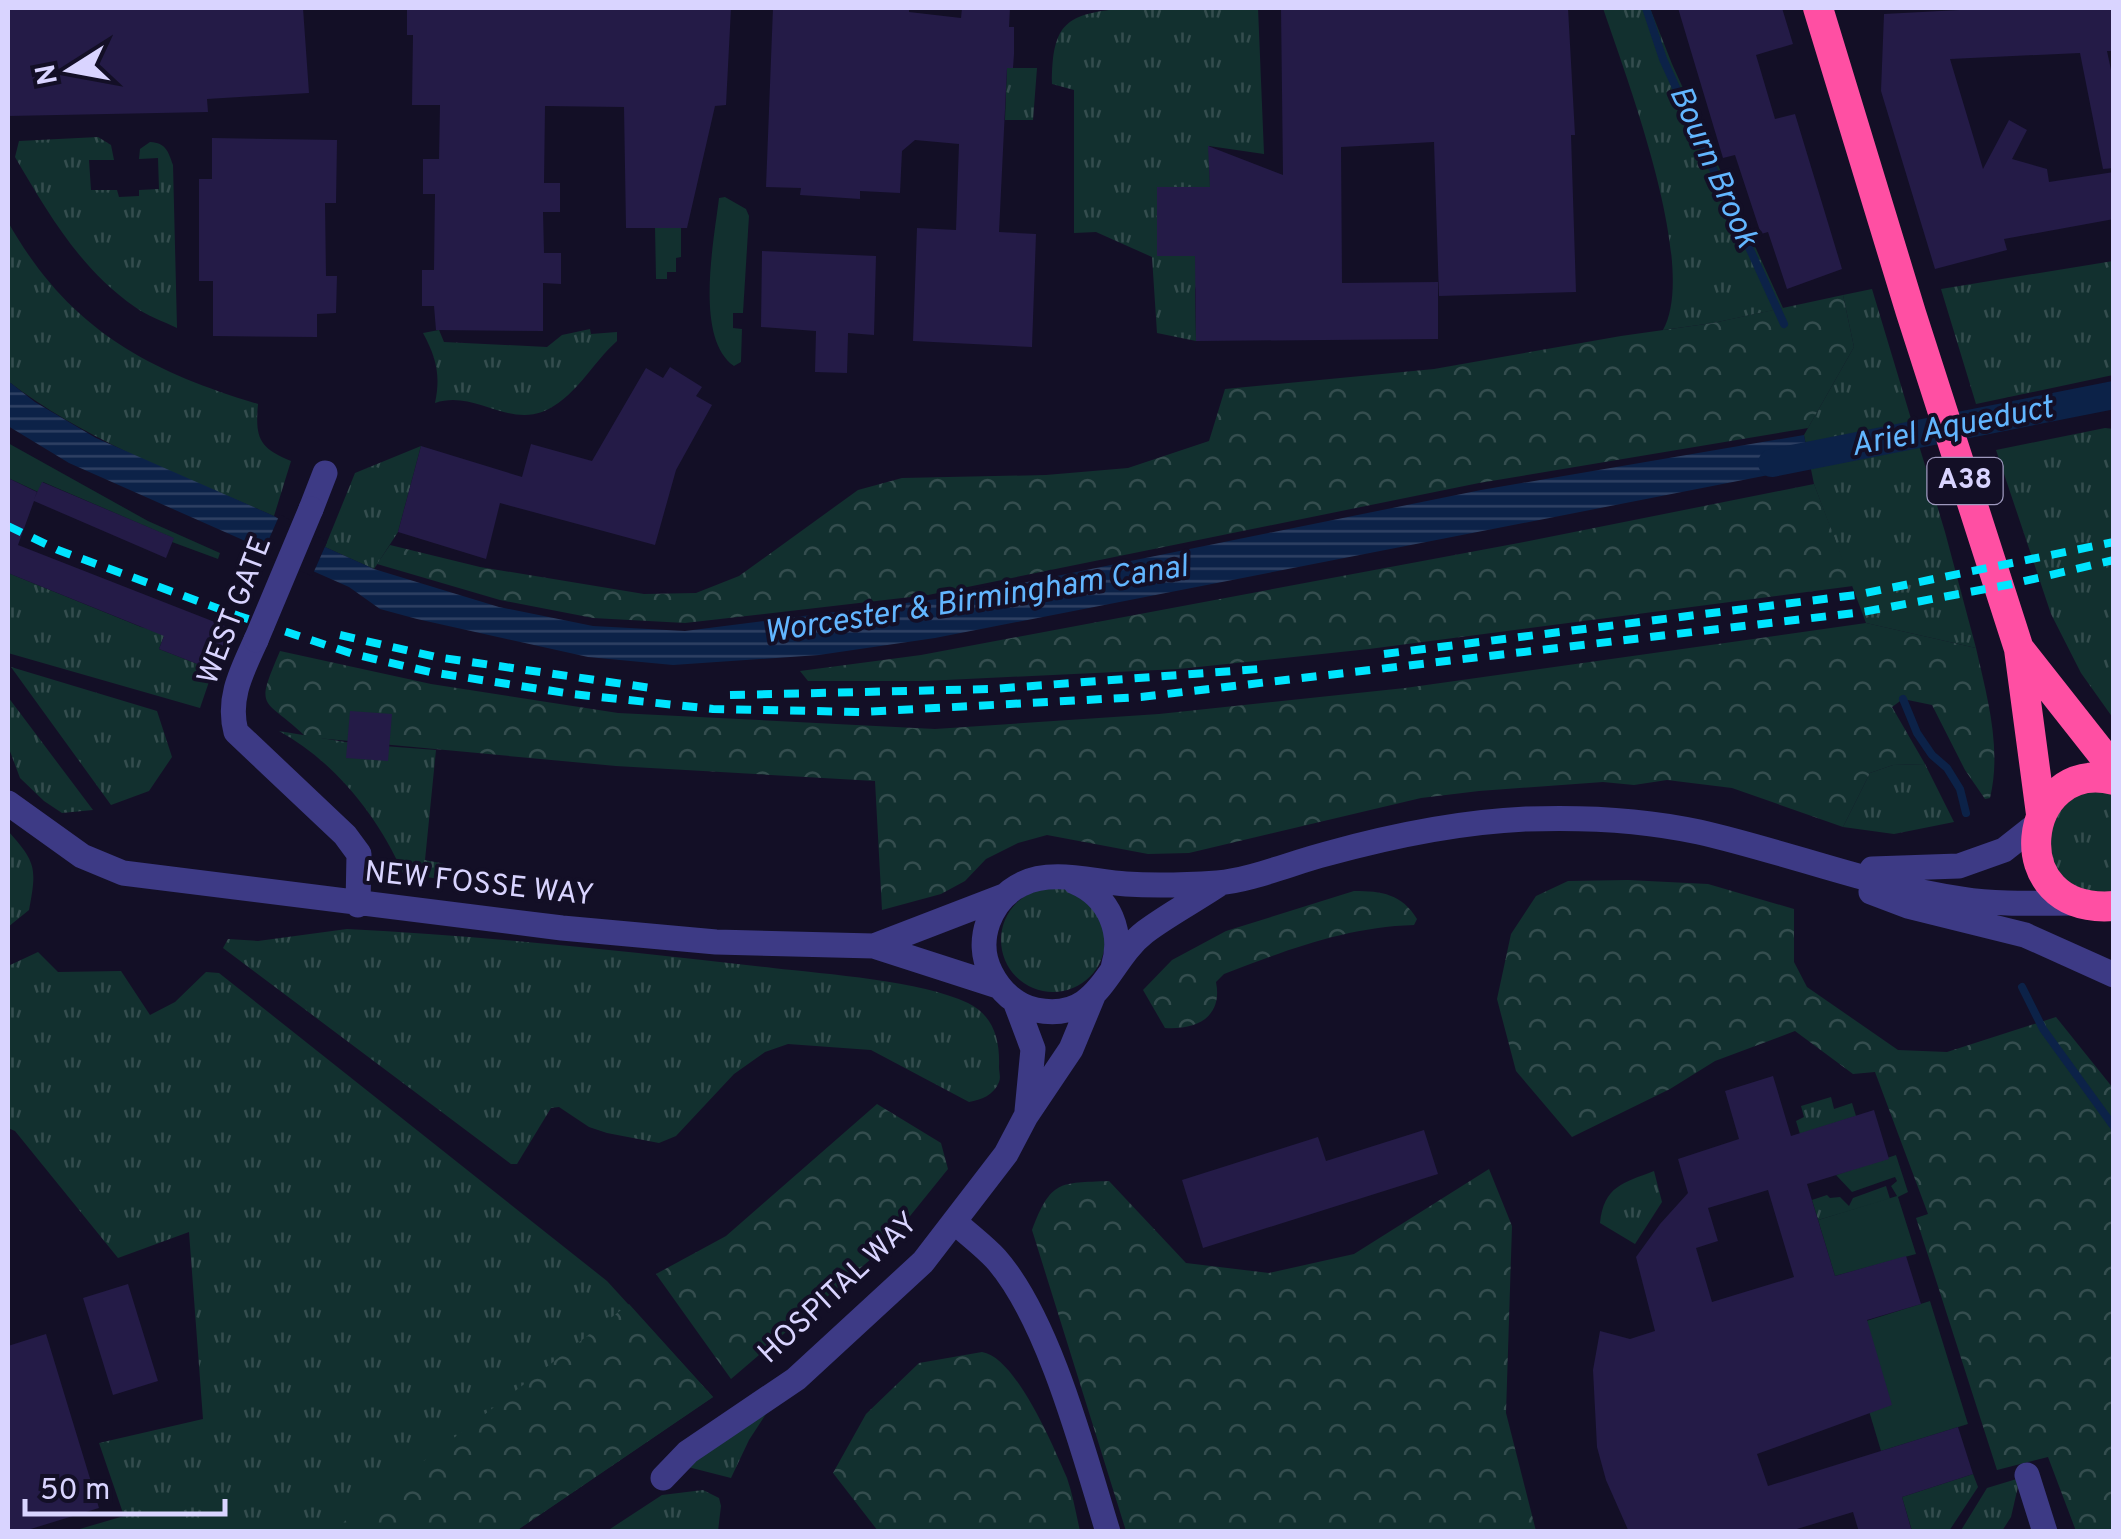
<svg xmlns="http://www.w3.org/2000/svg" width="2121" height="1539" font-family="Overpass,sans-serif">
<defs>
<pattern id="grass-tufts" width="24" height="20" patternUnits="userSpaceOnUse" patternTransform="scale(2.5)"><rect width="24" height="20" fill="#12302f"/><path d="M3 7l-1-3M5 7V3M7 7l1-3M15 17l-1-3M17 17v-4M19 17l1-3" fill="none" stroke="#344d4e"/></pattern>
<pattern id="forest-crowns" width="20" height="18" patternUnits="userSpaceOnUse" patternTransform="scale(2.5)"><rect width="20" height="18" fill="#12302f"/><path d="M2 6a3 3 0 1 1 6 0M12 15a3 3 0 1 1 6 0" fill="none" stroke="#344d4e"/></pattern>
<pattern id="water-rules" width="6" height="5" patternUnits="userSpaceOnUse" patternTransform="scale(2.5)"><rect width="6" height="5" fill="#0c2248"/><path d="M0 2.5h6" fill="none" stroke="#2f4163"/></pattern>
</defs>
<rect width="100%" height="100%" fill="#130f26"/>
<path fill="url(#grass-tufts)" d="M1126,8h132l6,146 -55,-8 1,41 -53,1 1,68 50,-1 -13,34 1,52 -39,-8 -5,-76 -56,-25 -22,1v-143l-22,-6c0,-63 15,-70 74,-76z
M1603,8h47l22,56 111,244 -70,15 -50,7c36,-64 -37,-253 -60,-322z
M1007,68h30l-4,52h-28z
M98,137l13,8 3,15h-25l2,30h26l2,7 20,-1v-6l20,-1 -1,-31 -19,1 1,-10 10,-7c16,1 18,9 23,23l4,163c-14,-7 -30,-12 -42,-21 -55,-38 -87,-94 -120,-150l4,-16z
M8,222c60,106 137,148 250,182 -3,34 1,44 33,57l-17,55c-91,-40 -187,-74 -266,-135z
M2113,261v114l-137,29 -35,-115z
M1872,289l73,243 31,116 -110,-25 -52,-139 -10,-49 50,-88 -11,-52z
M590,329l1,5 26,-2v9c-24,21 -43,59 -75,71 -37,13 -69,-22 -107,-9 6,-28 1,-46 -12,-70l16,-3 5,12 103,5 15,-12z
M2105,428l9,1 -1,289 -32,-45 -30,-59 -55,-164z
M421,446l-23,86 -24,37 -49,-22 30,-74z
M8,573l133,54 24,6 -6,16 54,21 -13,38 -192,-55z
M11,667l146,44 15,46 -23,34 -38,14z
M8,697l85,113 -31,3 -18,-12 -24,-23 -12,-32z
M279,731l78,13 79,6 -11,110 20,4v16l-42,-7c-26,-58 -68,-111 -124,-142z
M1925,764l29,58 -60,12 -51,-7 27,-54 23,-8z
M2081,791h32v104l-43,-7 -23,-32 5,-39z
M8,831c28,31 29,37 21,79l-21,17z
M1001 940a52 52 0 1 1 104 0a52 52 0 1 1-104 0Z
M347,929c142,7 284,23 426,39 53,6 149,13 195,35 26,13 32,37 31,64 0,5 2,10 0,15 -5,13 -18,18 -30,20l-98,-52 -83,-6 -23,8 -31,22 -58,62 -17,7 -52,-10 -18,-6 -30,-20 -8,1 -34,56h-6l-288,-216 5,-9 30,2z
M38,952l20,20 63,-1 29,44 25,-13 31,-30 13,1 388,308 106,116 -197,134h-443l51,-15 -25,-73 104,-24 -14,-187 -71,26 -103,-127 -7,-3v-162z
M1831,1097l3,12 18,-6 4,13 -56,18 -4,-13 8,-4 -3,-11z
M1654,1171l8,31 -27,42 -35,-21c4,-37 23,-40 54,-52z
M1886,1186l4,13 -72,21 -6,-20 15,-5 3,3 10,-1 9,9 4,-8z
M777,1397l-28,43 -18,38 -43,-11z
M1973,1474l5,13 -29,44h-37l-10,-34z
M2020,1478l-9,39 -9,14 -42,1 27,-44z
M703,1490l16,8 2,8 -3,25h-111l55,-36z"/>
<path fill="url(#forest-crowns)" d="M1843,295l11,52 -46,81 -329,55 -551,112 -243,28 -92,-5 -93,-18 -123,-36 13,-19 90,22 164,27 52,-1 43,-17 119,-86 44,-12 144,-3 82,-7 81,-27 16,-52 209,-20 187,-33 92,-13z
M1814,484l39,102 -484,63 -190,20 -254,12h-117l-8,-10 121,-16 603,-113z
M1866,623l110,25c11,49 26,100 14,150l-5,1 -20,-29 -33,-65 -29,-6 -11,8 33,57 -32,1 -23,8 -27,54 -111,-39 -65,-8 -33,5 -31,-3 -124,9 -58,7 -232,55 -41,1 -101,-19 -29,8 -32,16 -21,22 -24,13 -59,16 -7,-129 -259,-15 -310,-29c-43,-41 -52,-25 -26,-86l151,33 187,29 317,16 224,-15 246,-26z
M1628,880l80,4 86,25v53l13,25 91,63 49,2 109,-35 57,71v443h-37l-28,-74 -51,13 -81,-252 12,-4 -53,-142 -22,2 -58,-43 -80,30 -45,28 -98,48 -56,-66 -19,-72 14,-65 25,-38 32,-15z
M1354,891c28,0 48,3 63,28l-3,6c-68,2 -127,25 -190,49l-8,8c7,35 -19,48 -51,46l-22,-38 29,-30 54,-29z
M877,1104l64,39 7,26 -63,78 -154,132 -75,-105 70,-38z
M1489,1169l23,57 -6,187 30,118h-410l-94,-301c19,-50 27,-47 77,-49l77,82 83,10 85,-19z
M629,1304l84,93 -197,134h-184z
M982,1352c34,5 72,96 85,126 6,17 9,36 13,53h-202l-45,-58 33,-59 53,-51z"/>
<path fill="#12302f" d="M725,197l21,12 3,7 -6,97h-10v15l9,1 -1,33 -7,4c-40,-28 -20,-125 -15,-168z
M655,228h26v29l-5,1v14h-9v7h-11z
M8,443l140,78 72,32 -2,6 -46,-17 1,-4 -130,-56 -5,10 -30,-14z
M1896,1155l12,37 -10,5 18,57 -81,22 -17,-56 79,-24 -6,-10 6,-5 -2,-4 -43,15 -16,-17z
M1930,1301l38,123 -87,27 -37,-123z"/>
<path fill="url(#water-rules)" d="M8,381l27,21 61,36 178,78 51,31 49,22 125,38 94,19 92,5 268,-34 528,-107 323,-55 6,32 -875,171 -116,17 -146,10 -85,-8 -171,-38 -37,-10 -31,-22 -280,-124 -61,-37z"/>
<path fill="#130f26" d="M280,514l47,28 -15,34 -50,-21z"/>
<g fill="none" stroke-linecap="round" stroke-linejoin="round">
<path stroke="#0c2248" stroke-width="8" d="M1646,8l17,51 121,265
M1903,699l14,34 15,22 15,13 13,21 6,24
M2022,987l21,42 71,98"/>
<path stroke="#0c2248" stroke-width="28" d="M1772,463l342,-68"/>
</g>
<path fill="#241b47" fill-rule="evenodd" d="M8,8h295l6,85 -102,6 1,13 -200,4z
M407,8h324l-5,97 -11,1 -28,122h-61l-2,-121 -79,-1 -1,77h16v29h-17l1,41h17v31l-18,-1v48l-107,-1 -2,-24h-12v-36h12l1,-76h-12v-35h16l1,-54h-28l1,-70h-6z
M773,8h136v4l52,6 1,-10h48l-1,19h5v27l-1,14h-6l-8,164 37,2 -4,113 -119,-6 4,-113 39,2 3,-86 -44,-4 -13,11 -2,42 -40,-2v8l-60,-4 1,-7 -35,-1z
M1281,8h287l7,127h-4l5,157 -137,4 -5,-154 -93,5 1,136 96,-1v57l-242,2 -1,-85h-38v-69h53l-2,-41 75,29z
M1678,8h104l11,36 -37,11 19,64 20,-5 47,155 -55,20 -19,-57 -7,2 -26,-79 -12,3z
M1997,8h117v43h-7l7,33v84l-11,1 -23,-116 -130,6 33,110 26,-49 18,10 -15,29 35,10 2,13 65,-10v47l-110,20 3,11 -72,19 -54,-178 3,-77z
M212,138l125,2 -1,63h-11l1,73h11l-1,37 -19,1v23l-104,-1v-55h-14v-102h13z
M762,251l114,5 -2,79 -26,-2 -1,40 -32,-1 1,-41 -55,-4z
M670,367l32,20 -6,9 16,9 -36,65 -21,75 -155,-42 -14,56 -88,-27 23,-86 101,31 9,-33 61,17 54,-93 17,10z
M8,478l29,14 -3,7 8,-17 132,56 -8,20 -132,-57 -16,44 212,83 -17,42 -54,-21 5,-13 -156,-63z
M350,711l42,3 -4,47 -42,-3z
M1773,1076l18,60 83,-26 15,49 -82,25 28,92 71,-20 15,48 -54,16 25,85 -135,49 11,32 190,-59 15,47 -71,23 10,35h-53l-6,-20 -66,20h-158l-23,-52 -9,-33 -4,-77 7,-39 30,8 25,-8 -19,-74 24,-33 28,-31 -10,-34 61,-20 -14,-48zM1768,1190l26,87 -82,25 -16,-54 22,-7 -10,-33z
M1424,1130l14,44 -235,74 -21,-68 136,-43 8,24z
M128,1284l30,97 -45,14 -30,-97z
M46,1334l53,174 -78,24h-13v-186z"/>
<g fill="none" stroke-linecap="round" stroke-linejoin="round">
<path stroke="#3d3a85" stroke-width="25" d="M311,509l14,-36
M256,640c-14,31 -29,58 -20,92l109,103 14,19 -1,51
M8,803l74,53 41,17 439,55 154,14 158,4 124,40
M1872,869l87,-3 45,-16 33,-26
M1075,882c35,15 49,51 38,86
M1221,883c-25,17 -52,31 -76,49 -39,30 -45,91 -109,78 -20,-4 -36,-19 -45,-37 -17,-32 -1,-74 31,-89 30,-15 71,-2 104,0 29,2 61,1 91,-1 35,-3 74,-20 109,-29 65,-18 132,-32 200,-35 56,-2 118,1 173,13 88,20 173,54 263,67 37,6 76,4 113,4
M1871,892l37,14 117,29 89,40
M874,946l130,-50
M1015,1001l18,48 -6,62
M956,1223c13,12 28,23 40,36 53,60 88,195 112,273
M2027,1475l18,57
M663,1478l25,-26 108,-73 127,-117 83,-108 20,-38 45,-67 22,-53"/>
<path stroke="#ff4fa3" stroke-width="30" d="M1818,8l93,305 108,336 22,165
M2021,651l93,118
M2114,780c-92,-24 -115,135 0,126"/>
<path stroke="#00e5ff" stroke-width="8" stroke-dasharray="15 12" stroke-linecap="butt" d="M8,526l50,24 181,66 114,38 77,18 142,22 141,15 148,3 280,-15 722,-85 149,-28 102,-24
M340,635l96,22 215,31
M1384,654l472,-59 258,-53
M730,695l262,-6 267,-20"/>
<path stroke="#3d3a85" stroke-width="25" d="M256,640l55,-131"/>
</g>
<g text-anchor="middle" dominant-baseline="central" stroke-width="8" stroke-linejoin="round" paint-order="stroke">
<rect fill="#130f26" stroke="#9e99be" stroke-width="2.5" x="1927.5" y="458" width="75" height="46" rx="8"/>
<g font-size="28" font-weight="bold" fill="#d9d4ff">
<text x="1965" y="481">A38</text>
</g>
<g font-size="30" fill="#d9d4ff" stroke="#130f26">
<text transform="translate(236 611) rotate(-69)">WEST GATE</text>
<text transform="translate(479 885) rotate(6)">NEW FOSSE WAY</text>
<text transform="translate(839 1289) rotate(-43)">HOSPITAL WAY</text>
</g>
<g font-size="32" font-style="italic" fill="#62b6ff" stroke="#130f26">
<text transform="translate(1712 167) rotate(66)">Bourn Brook</text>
<text transform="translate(1952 428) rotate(-11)">Ariel Aqueduct</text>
<text transform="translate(976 601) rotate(-9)">Worcester &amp; Birmingham Canal</text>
</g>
</g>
<rect width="2121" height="1539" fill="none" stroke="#d9d4ff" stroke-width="20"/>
<g transform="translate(70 70) rotate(259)" stroke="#130f26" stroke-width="8" paint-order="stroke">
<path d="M0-8L18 38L0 25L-18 38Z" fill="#d9d4ff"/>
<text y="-15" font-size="28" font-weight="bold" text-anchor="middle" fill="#d9d4ff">N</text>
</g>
<path d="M25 1499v15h200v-15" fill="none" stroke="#d9d4ff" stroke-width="5"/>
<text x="40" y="1499" font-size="30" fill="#d9d4ff" stroke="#130f26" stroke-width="8" paint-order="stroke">50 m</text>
</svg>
